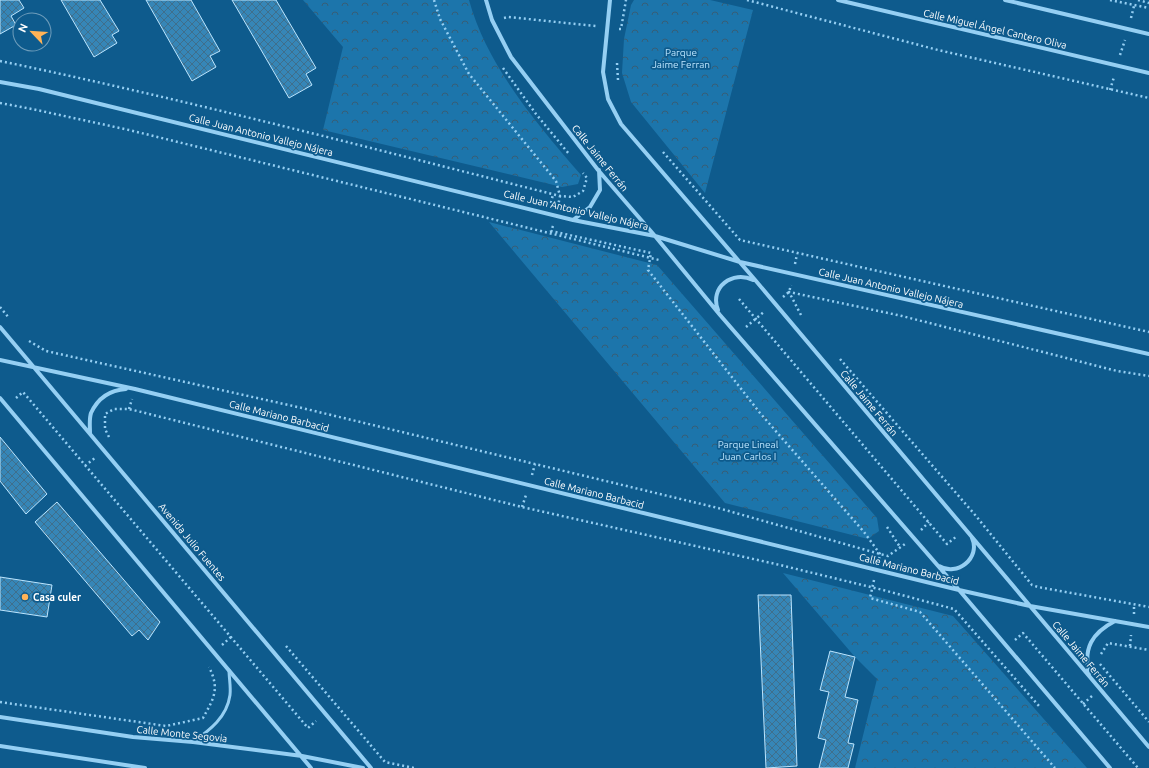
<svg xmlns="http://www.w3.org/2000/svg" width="1149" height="768" font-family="Ubuntu,sans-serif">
<defs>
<pattern id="park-crowns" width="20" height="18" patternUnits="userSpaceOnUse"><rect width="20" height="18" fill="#1c75ab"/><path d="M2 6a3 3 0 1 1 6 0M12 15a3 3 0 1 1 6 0" fill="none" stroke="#365e77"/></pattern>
<pattern id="building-cross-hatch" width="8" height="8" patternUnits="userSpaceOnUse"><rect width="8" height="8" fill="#3686b7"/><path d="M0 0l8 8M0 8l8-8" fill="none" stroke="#3f6f8c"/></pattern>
</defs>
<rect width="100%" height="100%" fill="#0e5b8d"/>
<path fill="url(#park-crowns)" d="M303,0h166c18,66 68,124 112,175l-3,9 -16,3 -239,-57 20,-83z
M634,0h76l43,10 -48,183 -74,-91 -9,-29 2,-34 7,-34z
M489,222l168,43 220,253 2,13 -11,8 -143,-36z
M783,573l170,43 134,152h-232l22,-89 -22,-22z"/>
<path fill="url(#building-cross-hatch)" stroke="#bce5fe" d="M0,0h19l5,8 -13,8 5,9 -16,9z
M61,0h39l19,31 -7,4 5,8 -23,14z
M146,0h45l29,51 -10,5 6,11 -24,14z
M232,0h44l40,68 -10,6 6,11 -23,13z
M0,437l47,57 -21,20 -26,-33z
M57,502l103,120 -12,18 -9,-10 -7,6 -97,-114z
M0,577l52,8 -5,32 -47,-7z
M758,595h33l6,171 -31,2z
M830,651l25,6 -10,40 13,3 -10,43 6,1 -6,24h-29l7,-28 -8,-2 11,-46 -9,-2z"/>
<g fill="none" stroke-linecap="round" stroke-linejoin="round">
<path stroke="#95cff3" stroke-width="2.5" stroke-dasharray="2 3" stroke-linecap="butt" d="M434,0l6,19 29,55 87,107 4,15 -2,10
M747,0l191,50 211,48
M1110,0l39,8
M1138,0l11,3
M504,18l4,-1 88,9
M1131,18l3,-12
M619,29h2l5,-29
M1120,55l5,-15
M0,61c188,39 374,88 560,135l13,1 10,-6 4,-13 -4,-5
M617,63l1,17
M503,68l33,46 33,40
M1110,90l4,-13
M0,103l32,6 97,21 530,130
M663,152l77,88 409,92
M551,203l2,-9
M553,226l-2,5 100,22 -3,17 112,143 104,119 16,22 -1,5
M795,264l2,-10
M783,297l6,-5 2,-7
M739,299l208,245 10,-8
M0,307l9,11
M801,315l-12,-23 113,24 215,55 32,5
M746,327l19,-16
M29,341l17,10 256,57 416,100 162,46 8,2 17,-12
M840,359l136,157 56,69 6,2 111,20
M16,398l7,-6 285,336 8,-7
M129,409l3,-10
M109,437l-4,-8v-15l9,-5h15l393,98 258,58 103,25 71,19 85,97
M85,466l11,-9
M532,475l3,-11
M522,507l4,-12
M887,527l13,20
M921,530l8,-8
M874,580l-4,18 50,14 135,156
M1134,614v-10
M1015,640l8,-7 115,135
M222,645l9,-8
M286,646l99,116 29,6
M1130,646l1,-11
M1101,654l7,-11 41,7
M1100,664l49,58
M0,702l166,24 37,-8c11,-20 17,-29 6,-51
M1083,704l9,-8"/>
<path stroke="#95cff3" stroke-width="3" d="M193,742c17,-12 34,-25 37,-47 1,-8 -1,-17 -1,-25"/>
<path stroke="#95cff3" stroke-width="4" d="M486,0l6,20 19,37 87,113 57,66 65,79 239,275 151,178
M610,0l-7,72 5,27 13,25 135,157 393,466
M838,0l311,73
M1005,0l144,34
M0,82l39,7 534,131 82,16 85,26 409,92
M573,220l17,-13 10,-17 -1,-20
M718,310c-9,-23 15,-40 35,-30
M0,327l371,441
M0,360l135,29 824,201 71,16 119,21
M0,398l311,370
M90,433c0,-6 -1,-14 1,-20 7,-15 19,-23 35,-24
M939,566c18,11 42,-8 33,-28
M1089,674c-6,-26 3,-41 26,-53
M0,717l133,20 60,5 109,14 61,12
M0,746l145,22"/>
</g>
<circle fill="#ffb357" stroke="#0e5b8d" stroke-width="1.5" cx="25" cy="597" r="4"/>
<g text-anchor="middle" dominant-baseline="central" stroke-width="3.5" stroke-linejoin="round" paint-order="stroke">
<g font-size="10" fill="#fff" stroke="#0e5b8d">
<text transform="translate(995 29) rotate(13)">Calle Miguel Ángel Cantero Oliva</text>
<text transform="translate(261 135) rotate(14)">Calle Juan Antonio Vallejo Nájera</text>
<text transform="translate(600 158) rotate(51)">Calle Jaime Ferrán</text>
<text transform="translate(576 210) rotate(13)">Calle Juan Antonio Vallejo Nájera</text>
<text transform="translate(891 288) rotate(13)">Calle Juan Antonio Vallejo Nájera</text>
<text transform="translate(869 403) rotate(50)">Calle Jaime Ferrán</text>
<text transform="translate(279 416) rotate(14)">Calle Mariano Barbacid</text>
<text transform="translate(594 493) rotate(14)">Calle Mariano Barbacid</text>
<text transform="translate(192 542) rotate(50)">Avenida Julio Fuentes</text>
<text transform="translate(909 569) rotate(14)">Calle Mariano Barbacid</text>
<text transform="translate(1081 654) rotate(50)">Calle Jaime Ferrán</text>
<text transform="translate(182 734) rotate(6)">Calle Monte Segovia</text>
</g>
<g font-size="10" fill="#bce5fe" stroke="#0e5b8d">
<text x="681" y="52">Parque<tspan x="681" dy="12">Jaime Ferran</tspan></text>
<text x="748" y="444">Parque Lineal<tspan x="748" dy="12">Juan Carlos I</tspan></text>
</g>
<g font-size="10" font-weight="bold" fill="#fff" stroke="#0e5b8d" text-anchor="start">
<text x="33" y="597">Casa culer</text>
</g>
</g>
<g transform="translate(32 32) rotate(295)"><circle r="19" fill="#0e5b8d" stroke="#6e9dbb"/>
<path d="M0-3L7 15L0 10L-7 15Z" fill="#ffb357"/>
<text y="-6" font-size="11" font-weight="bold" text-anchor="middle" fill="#ffffff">N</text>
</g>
</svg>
